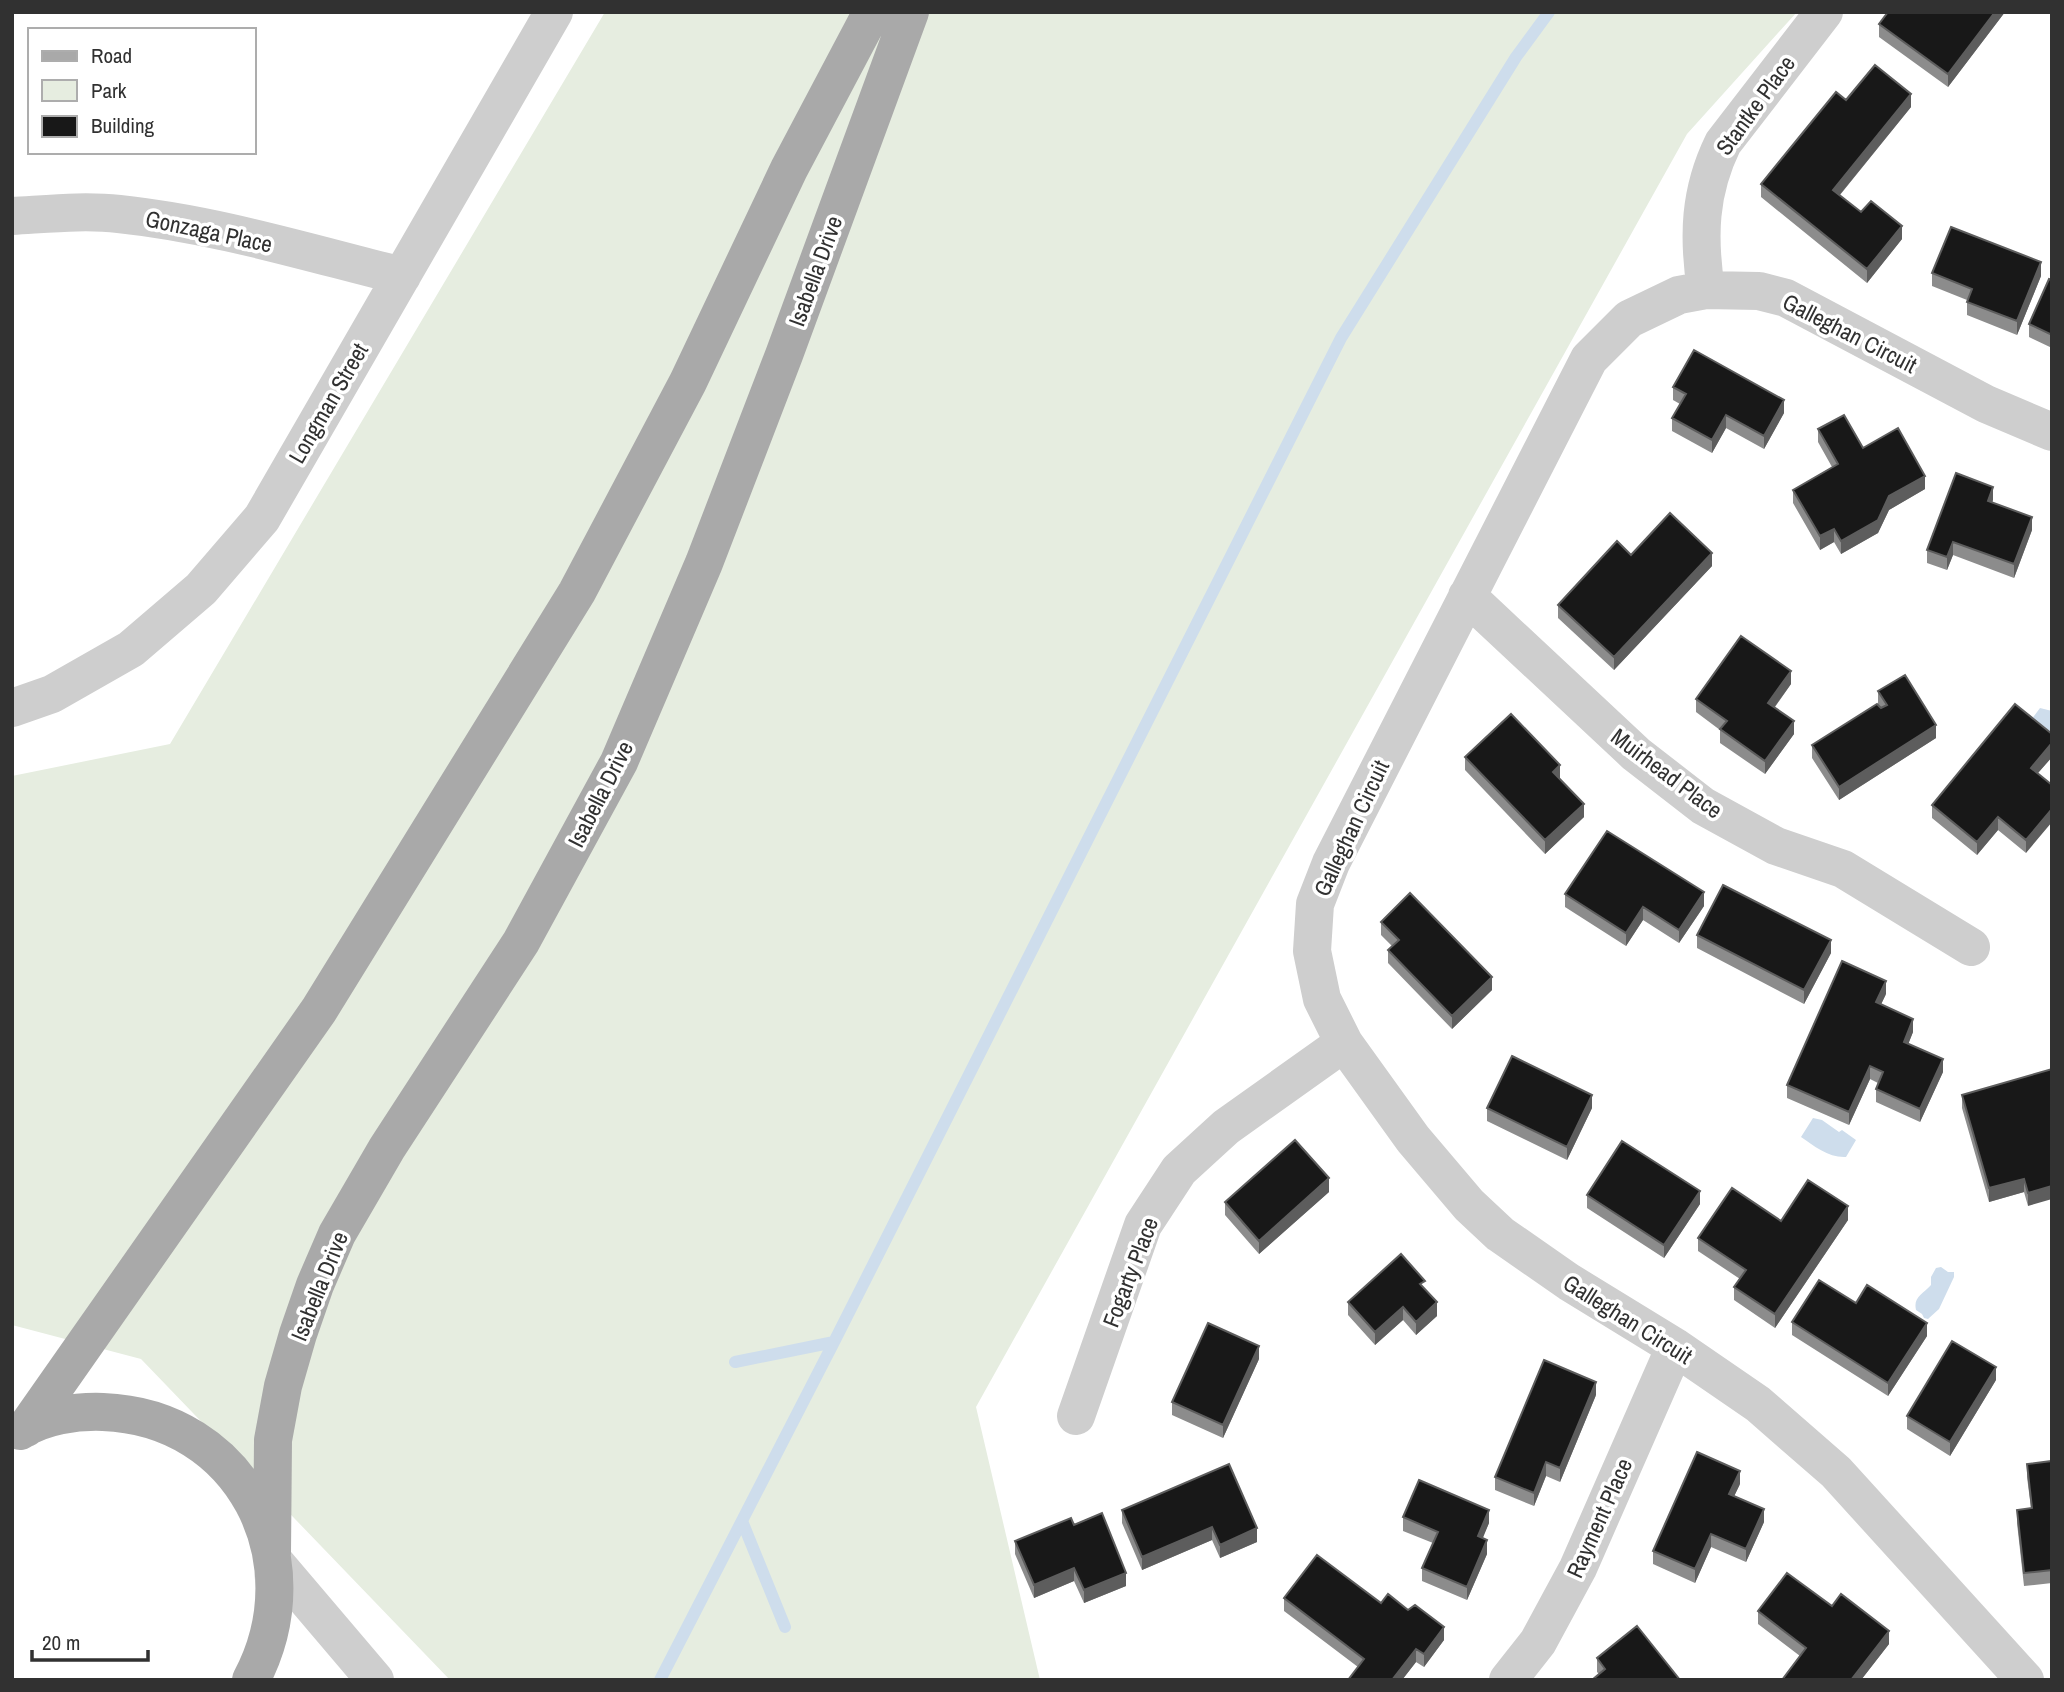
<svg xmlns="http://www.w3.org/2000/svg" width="2064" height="1692" font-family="'Archivo Narrow',sans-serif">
<rect width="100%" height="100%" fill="#fff"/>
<path fill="#e6ede0" d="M605,12h1192l-110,122 -711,1273 64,273h-590l-309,-321 -129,-34v-549l158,-32z"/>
<path fill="#ceddec" d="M2040,708l12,3v24l-21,-15z
M1813,1118l9,2 17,12 3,-2 14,10 -10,17c-17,1 -32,-11 -45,-20z
M1941,1267l7,5h6v5l-15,32 -11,10 -4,-1 -2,-4 -6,-4c-3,-13 7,-16 15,-25v-8l5,-9z"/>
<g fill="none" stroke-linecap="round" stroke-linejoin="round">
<path stroke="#ceddec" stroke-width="12" d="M735,1362l99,-20
M742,1521l43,106
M660,1680l174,-338 507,-1004 175,-281 33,-45"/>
<path stroke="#cecece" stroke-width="38" d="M12,216c36,-2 72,-6 107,-2 96,10 190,39 283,62
M1706,290c-8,-53 -7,-98 17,-147l101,-131
M1467,596l169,158 67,52 73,40 67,23 128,78
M12,708l40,-14 79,-45 70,-60 61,-71 292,-506
M1076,1416l67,-191 36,-55 47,-43 118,-84
M1508,1680l30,-38 40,-74 97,-221
M2025,1680l-189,-208 -78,-68 -83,-57 -106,-65 -69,-48 -31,-29 -56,-66 -69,-96 -22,-44 -10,-48 3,-47 16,-41 258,-504 40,-40 50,-24 27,-5 53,1 27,7 200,106 66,28"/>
<path stroke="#cecece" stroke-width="38" d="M273,1560l102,120"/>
<path stroke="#a9a9a9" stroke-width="38" d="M26,1428l293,-418 258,-418 111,-210 101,-213 83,-157
M20,1431c23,-15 56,-20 83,-19 139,5 212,148 148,268
M272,1553l1,-113 10,-54 15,-52 17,-49 22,-51 50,-86 134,-206 98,-180 85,-199 80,-208 126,-343"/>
</g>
<path fill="#8c8c8c" d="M2005,12l-57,75 -69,-50v-13z
M1846,100l65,7 -71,88 21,17 41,27 -35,44 -106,-86v-13z
M1932,273l109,3 -24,59 -50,-20v-15l-35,-14z
M2052,280v68l-23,-11v-13z
M1673,387l111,26 -20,36 -38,-21 -14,25 -40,-22v-13l8,-14 -7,-4z
M1818,429l45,19 62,41 -36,21 -11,23 -37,21 -7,-12 -14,8 -27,-47v-13l39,-23 -14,-25z
M1993,500l-1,3 40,27 -18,48 -61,-23 -6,15 -20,-7v-13z
M1631,555l81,11 -98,104 -56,-52v-13z
M1791,684l-16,23 19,27 -29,40 -45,-31v-13l-24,-18v-13z
M1878,691l58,47 -97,62 -27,-42v-13l66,-41z
M2052,734v23l-14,16 -12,80 -28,-23 -21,25 -45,-37v-13z
M1465,757l95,22 24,38 -39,37 -80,-84z
M1565,894l139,12 -25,37 -36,-23 -17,26 -61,-39z
M1381,922l111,68 -40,39 -64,-66v-13l4,-4 -11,-11z
M1697,935l134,18 -27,51 -107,-56z
M1886,994l-5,10 32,28 -5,12 35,28 -23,50 -44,-20v-13l2,-6 -8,-4 -21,46 -62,-27v-13z
M2052,1069l-24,137 -4,-14 -35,10 -27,-94v-13z
M1487,1108h105l-25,52 -80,-39z
M1329,1192l-70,62 -34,-39v-13z
M1587,1195l113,9 -36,54 -77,-50z
M1848,1220l-73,108 -41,-28v-13l6,-8 -42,-28v-13l83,-17z
M1425,1289l12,27 -21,19 -13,-15 -28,25 -27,-30v-13z
M1856,1303l71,33 -39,60 -96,-61v-13z
M1259,1359l-36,79 -51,-23v-13z
M1996,1380l-46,76 -43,-27v-13z
M1596,1395l-36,87 -14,-6 -12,30 -39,-16v-13z
M2052,1461v122l-28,3 -7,-63v-13l14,-2 -4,-31v-13z
M1229,1464l28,78 -37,16 -8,-18 -70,30 -20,-47v-13z
M1740,1484l-6,12 30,26 -18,40 -35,-15 -16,36 -42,-19v-13z
M1403,1517l86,6 -7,15 5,16 -20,46 -45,-19v-13l11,-25 -30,-12z
M1074,1525l52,61 -42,17 -10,-22 -40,17 -19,-44v-13z
M1284,1598l97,5 63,37 -20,27 -8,-5 -14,18h-54l10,-13 -74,-56z
M1832,1606l57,38 -28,36h-79l18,-24 -42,-32v-13z
M1597,1658l83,22 -81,-6 -2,-2z"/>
<path fill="#5d5d5d" d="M1995,12h10l-57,75v-13z
M1911,94v13l-78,96v-13z
M1902,226v13l-35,44v-14z
M2041,262v14l-24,59v-14z
M1784,400v13l-20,36v-13z
M1726,415v13l-14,25v-13z
M1925,476v13l-36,21 -11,23 -37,21v-13l48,-45z
M1993,487v13l-5,14v-13z
M2032,517v13l-18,48v-14z
M1834,529v13l-14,8v-14z
M1953,542v13l-6,15v-13z
M1712,553v13l-98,104v-13z
M1791,671v13l-23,32v-13z
M1794,721v13l-29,40v-13z
M1936,725v13l-97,62v-13z
M2052,743v14l-21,24v-13z
M1560,765v14l-7,6v-13z
M1584,804v13l-39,37v-14z
M2052,809v13l-26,31v-13z
M1998,817v13l-21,25v-13z
M1704,892v14l-25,37v-13z
M1643,907v13l-17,26v-13z
M1831,940v13l-27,51v-14z
M1492,977v13l-40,39v-13z
M1886,981v13l-10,21v-13z
M1913,1019v13l-9,23v-13z
M1943,1059v13l-23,50v-13z
M1870,1066v13l-21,46v-13z
M1592,1095v13l-25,52v-13z
M1329,1178v14l-70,62v-13z
M2024,1179v13l-35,10v-14z
M2052,1186v13l-24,7v-13z
M1700,1191v13l-36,54v-13z
M1848,1206v14l-73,108v-14z
M1437,1302v14l-21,19v-13z
M1403,1307v13l-28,25v-13z
M1927,1323v13l-39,60v-13z
M1259,1346v13l-36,79v-13z
M1996,1367v13l-46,76v-14z
M1596,1382v13l-36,87v-14z
M1546,1462v14l-12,30v-13z
M1740,1471v13l-11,23v-13z
M1764,1509v13l-18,40v-13z
M1489,1510v13l-11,27v-14z
M1212,1527v13l-70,30v-13z
M1257,1528v14l-37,16v-13z
M1711,1534v13l-16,36v-14z
M1487,1540v14l-20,46v-13z
M1074,1568v13l-40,17v-13z
M1126,1573v13l-42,17v-13z
M1444,1627v13l-20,27v-13z
M1889,1631v13l-28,36h-10z
M1416,1649v13l-14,18h-10z"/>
<path fill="#181818" stroke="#5d5d5d" stroke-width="2" d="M1888,12h107l-47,62 -69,-50z
M1875,65l36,29 -78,96 28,22 10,-11 31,25 -35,43 -106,-85 75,-92 10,8z
M1951,227l90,35 -24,59 -50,-19 5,-13 -40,-16z
M2049,279l3,1v55l-23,-11z
M1694,350l90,50 -20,36 -38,-21 -14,25 -40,-22 14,-24 -13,-7z
M1844,415l19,33 35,-20 27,48 -36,20 -11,24 -37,21 -7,-12 -14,7 -27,-46 45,-26 -20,-35z
M1956,473l37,14 -5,14 44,16 -18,47 -61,-22 -6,15 -20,-7z
M1670,513l42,40 -98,104 -56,-52 59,-64 14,14z
M1741,636l50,35 -23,32 26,18 -29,40 -45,-32 7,-8 -31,-22z
M1905,675l31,50 -97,62 -27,-42 65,-41 4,4 6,-3 -9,-14z
M2015,704l37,30v9l-21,25 21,17v24l-26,31 -28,-23 -21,25 -45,-37z
M1511,714l49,51 -7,7 31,32 -39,36 -80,-83z
M1607,831l97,61 -25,38 -36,-23 -17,26 -61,-39z
M1723,885l108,55 -27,50 -107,-55z
M1410,893l82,84 -40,39 -64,-66 11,-10 -18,-18z
M1842,961l44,20 -10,21 37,17 -9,23 39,17 -23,50 -44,-20 7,-17 -13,-6 -21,46 -62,-27z
M1512,1056l80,39 -25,52 -80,-39z
M2052,1069v117l-24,7 -4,-14 -35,9 -27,-93z
M1295,1140l34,38 -70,63 -34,-39z
M1622,1141l78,50 -36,54 -77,-50z
M1808,1180l40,26 -73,108 -41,-27 12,-17 -48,-32 34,-50 49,33z
M1401,1254l24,27 -5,3 17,18 -21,20 -13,-15 -28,25 -27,-30z
M1819,1280l37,23 11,-18 60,38 -39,60 -96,-61z
M1208,1323l51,23 -36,79 -51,-23z
M1952,1341l44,26 -46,75 -43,-26z
M1544,1360l52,22 -36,86 -14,-6 -12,31 -39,-16z
M1697,1452l43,19 -11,23 35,15 -18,40 -35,-15 -16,35 -42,-18z
M2052,1461v109l-28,3 -7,-63 15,-2 -5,-44z
M1229,1464l28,64 -37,17 -8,-18 -70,30 -20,-47z
M1419,1480l70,30 -11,26 9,4 -20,47 -45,-19 16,-36 -35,-15z
M1102,1513l24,60 -42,17 -10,-22 -40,17 -19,-44 56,-23 3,7z
M1317,1555l64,48 7,-9 20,16 7,-5 29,22 -20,27 -8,-5 -24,31h-44l16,-21 -80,-61z
M1787,1573l45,33 9,-12 48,37 -38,49h-69l24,-32 -48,-37z
M1637,1626l43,54h-88l13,-11 -8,-11z"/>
<g text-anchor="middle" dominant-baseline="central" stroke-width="7" stroke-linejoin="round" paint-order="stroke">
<g font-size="23" fill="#313131" stroke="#fff">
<text transform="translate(1755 105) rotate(-54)">Stantke Place</text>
<text transform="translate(209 231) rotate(12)">Gonzaga Place</text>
<text transform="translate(815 271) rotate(-70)">Isabella Drive</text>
<text transform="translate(1850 333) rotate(27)">Galleghan Circuit</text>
<text transform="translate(328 403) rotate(-60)">Longman Street</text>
<text transform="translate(1667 773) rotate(37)">Muirhead Place</text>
<text transform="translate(600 794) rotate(-63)">Isabella Drive</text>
<text transform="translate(1351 828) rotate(-65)">Galleghan Circuit</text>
<text transform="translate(1130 1272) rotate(-69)">Fogarty Place</text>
<text transform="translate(319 1286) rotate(-68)">Isabella Drive</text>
<text transform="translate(1628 1319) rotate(32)">Galleghan Circuit</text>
<text transform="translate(1599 1518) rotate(-66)">Rayment Place</text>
</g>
</g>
<rect width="2064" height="1692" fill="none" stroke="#313131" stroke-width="28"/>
<rect x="28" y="28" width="228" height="126" fill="#ffffff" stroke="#adadad" stroke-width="2"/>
<rect x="42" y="51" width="35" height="10" fill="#a9a9a9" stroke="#adadad" stroke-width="2"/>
<text x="91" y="63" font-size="21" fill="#313131">Road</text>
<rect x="42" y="80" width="35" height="21" fill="#e6ede0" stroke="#adadad" stroke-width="2"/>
<text x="91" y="98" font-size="21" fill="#313131">Park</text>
<rect x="42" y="116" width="35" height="21" fill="#181818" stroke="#adadad" stroke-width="2"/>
<text x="91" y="133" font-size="21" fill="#313131">Building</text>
<path d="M32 1650v10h116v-10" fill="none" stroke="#313131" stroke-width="3.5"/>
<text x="42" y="1650" font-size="21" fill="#313131" stroke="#ffffff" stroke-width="5" paint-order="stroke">20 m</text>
</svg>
